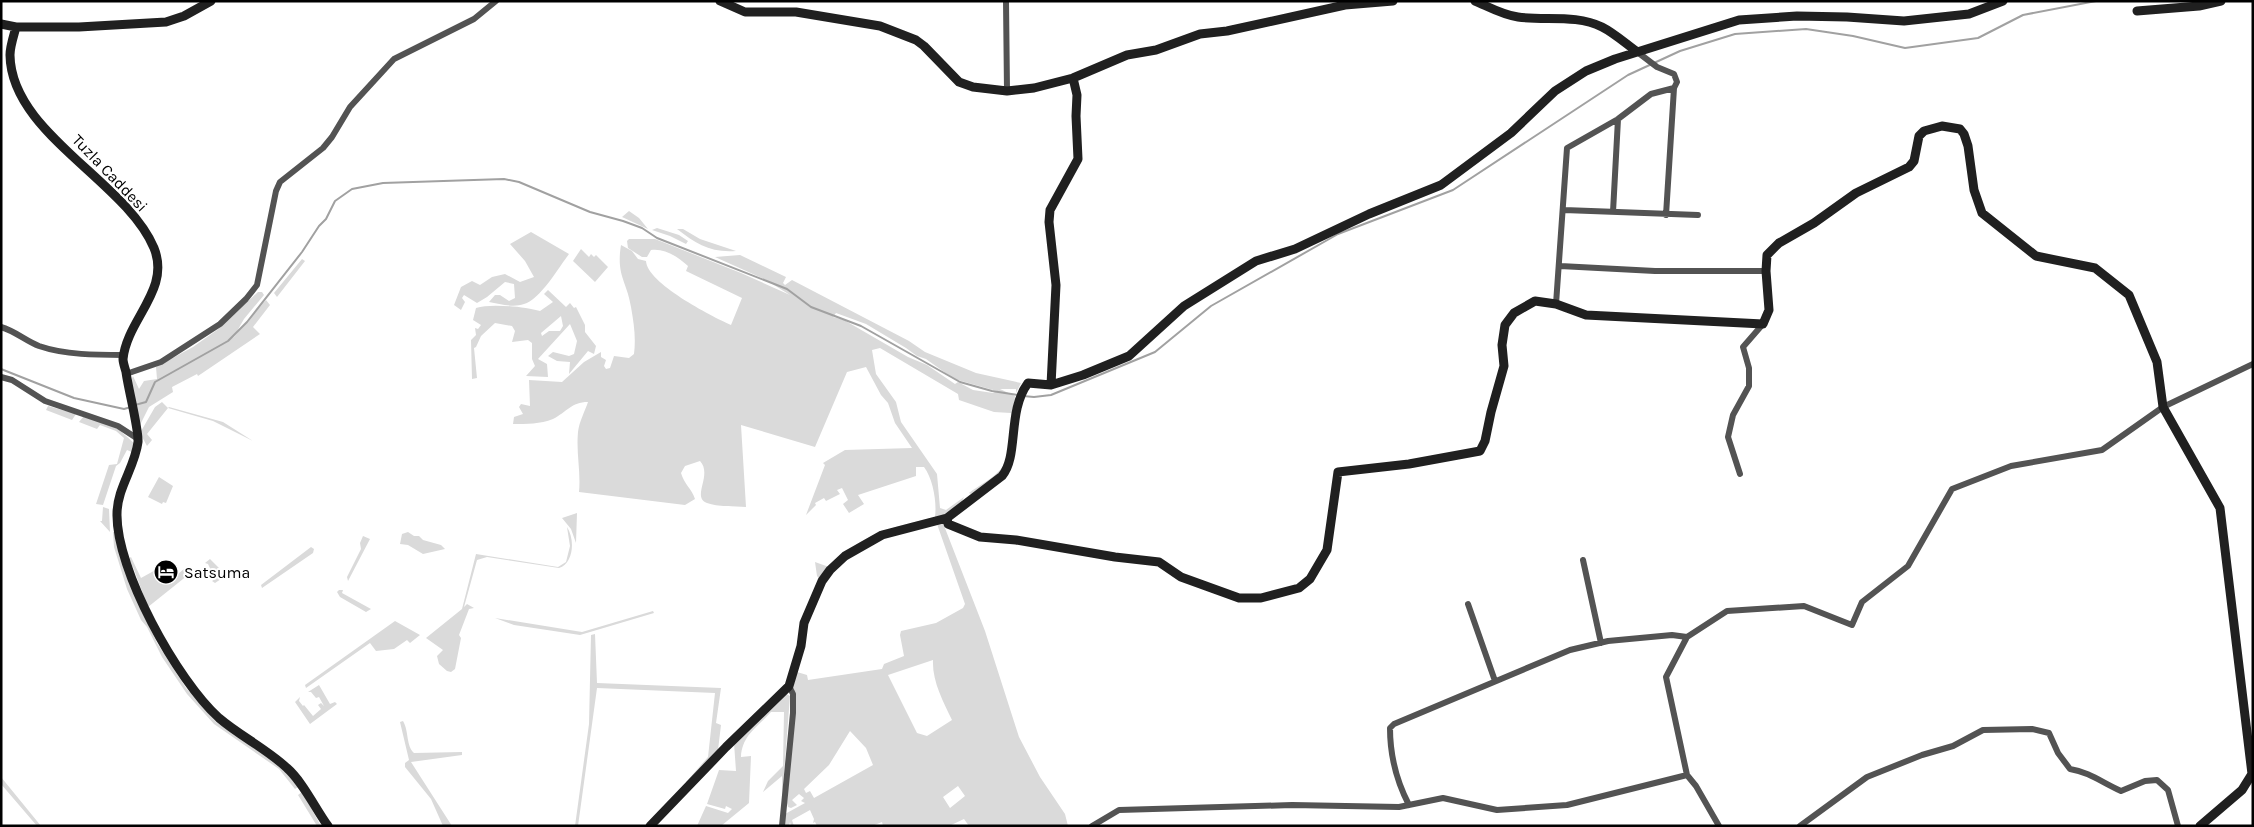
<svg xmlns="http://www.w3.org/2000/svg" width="2254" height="827" font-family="Karla,sans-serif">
<rect width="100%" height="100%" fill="#fff"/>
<path fill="#dadada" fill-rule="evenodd" d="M629,211l10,7 9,11 -26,-12z
M657,228l22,7 9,6 -2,3 -16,-8 -18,-6z
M677,229h6l17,10 36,12c-25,2 -40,-7 -59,-22z
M531,232l38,22c-10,13 -29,46 -45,50 -11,4 -24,0 -35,-2l6,-7h5l9,6 6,-3 -1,-14 -9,-2 -18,15 -10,6 -13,-8 -2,3 3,4 -4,8 -7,-5 7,-18 11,-6 8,4 12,-8 13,-3 15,8 14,-5 -9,-16 -15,-17z
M629,239h26l86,34 49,22 -24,-15 -51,-23 25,-2 46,22 -3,6 2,2 7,-5 117,61 16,11 51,21 45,10 -5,10v-4h-16l15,7 -9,69 -6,10 -29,19 -2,-1c9,-7 23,-14 31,-23 10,-11 11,-43 11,-57l-17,-1 -35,-12 -1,-6 -78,-46 -8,2 4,24 20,28 5,20 36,52 3,34 6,2 18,-13 -3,6 -18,15 -62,16 -61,46 -3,-4 -2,-14 14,5c34,-34 61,-39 106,-50 2,-15 -2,-38 -11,-50h-8v9l-58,19 6,9 -15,9 -6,-9 5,-4 -6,-12 -5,2 3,4 -14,7 -2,-3 -9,5 1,2 -10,10 19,-50 -2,-2 22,-13 67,-2 -17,-25 -7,-20 -7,-8 -15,-28 -19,5 -32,75 -74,-22 5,82c-12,-1 -28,0 -39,-4 -16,-6 6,-28 -7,-42l-15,5 -4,7c3,11 11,16 14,26l-10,6 -106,-13c2,-20 -3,-39 -1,-60 1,-10 7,-21 10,-30 -17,0 -21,10 -35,17 -13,5 -26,5 -40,5l1,-7 9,-3 -4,-7 2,-3 9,2 -1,-26 33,2 22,-20 17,-10v5l5,3 -2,6 2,3 4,-1 4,-12 15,2 5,-4c2,-16 0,-30 -3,-47 -4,-26 -15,-31 -10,-62l11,6 6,8 8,2c1,22 65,55 85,64l11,-27 -56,-27 2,-5c-10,-9 -23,-18 -37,-16l-4,7h-5l-14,-9 -1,-7zM836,313l30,11 40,24 11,8 9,3 28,20 43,12 -4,2 -20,-3 -15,-8 -3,2 -28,-19 -19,-8 -64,-37 -11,-3z
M581,249l8,8 2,-3 3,3 2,-2 12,12 -13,15 -22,-21z
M302,259l3,2 -28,36 -3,-4z
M548,290l18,17 4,-4 4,5 2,-1 9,18v7l11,14 -2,8 -6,-3 -19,23 1,-12 -13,-1 -9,-5 5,-4 16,4 5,-2 3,-13 -7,-17 -32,35 9,5 1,13 -22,-1 9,-10 -3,-7v-16l-4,-3 -16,2 3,-11 -3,-5 -17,-3 -14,13 -5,11 -2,1 3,30 -5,1 -1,-39 5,-5 -1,-7 3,1 3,-4 -8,-5 3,-12c15,-5 49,-1 64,3l13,-9 -9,-8zM561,316l2,10 -3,5h-11l-7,5 -1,-3z
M258,292h4l2,3 -20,24 -11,19 33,-38 4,5 -17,22 7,7 -62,42 -1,-2 -25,13 1,5 -24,15 -10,20 -10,-42 4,-9 6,13 5,-8 13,-2 -1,-12 37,-20 24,-17z
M162,402l6,6 1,-1 54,15 30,19 -40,-20 -45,-13 -21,26 5,6 -5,6 -7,-13 15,-26z
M48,406l28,8 -4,6 -26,-10z
M84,416l32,11 19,17 -1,9 -7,-3 -7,13 -4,3 -13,39 -7,-1 13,-39 8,-1 7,-26 -8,-7 -16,-6 -3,4 -18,-7z
M159,477l14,9 -7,17 -3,-1 -1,2 -14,-7z
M103,507l6,2 1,23 -10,-11h2z
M577,513l-1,30 -5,-14 -9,-11z
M943,523l42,108 34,106 21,40 25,37 3,12h-99l-5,-7 -15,7h-66l-1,-4 -10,4h-55l-2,-4 -2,1 1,-4 -4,-9 -18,10 2,6h-3l-1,-4 -1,4h-5l1,-12 20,-11 -4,-2 3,-3 -5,-4 -7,6 5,5 -6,3 -3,-1 -1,-4 8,-106 -2,-9 4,-16 10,3 1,5 74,-11 2,-5 20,-8 -4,-21 1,-4 35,-8 27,-15 2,-4 -28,-80zM933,660c-1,21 10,41 19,60l-25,16 -10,-3 -29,-58zM850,731l16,17 7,17 -59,33 -4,-7 -4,2 -2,-4 25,-24zM958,786l7,10 -15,12 -7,-11z
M567,527c8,12 7,36 -8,41l-72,-11 -10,3 -13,47 3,-3 7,4 -5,1 -10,26 2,3 -6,31 -4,3 -4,-1 -8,-7 -2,-8 6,-6 -17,-12 36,-29 14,-55 82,13 8,-5 4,-16z
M113,532h2l18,59 24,52 29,45 30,34 65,44 8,7 9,14 -3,2 -16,-20 -65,-45 -27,-30 -25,-37 -15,-30 -6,-7 -14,-31 -13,-42z
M408,532l6,4h5l4,4 18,5 4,4 -22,5 -15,-9 -8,-1 2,-10z
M363,536l7,3 -22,42 -1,-4 14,-28 -1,-6z
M311,547l3,2 -1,4 -51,35 -1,-3z
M131,557l10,21 29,-16 8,12 6,-5 4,6 -40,32 -15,-40 -3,-2 -2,-6z
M210,559l9,9 5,9 -9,6 -3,-2 3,-2 -7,-15 -3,-1z
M339,590h4l-1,3 29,16 -5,3 -26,-15 -3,-5z
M653,611l1,2 -74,22 -66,-10 -19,-7 87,14z
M395,621l25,14 -10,8 -3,-3 -13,9 -18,2 -6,-8 -64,45 -1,-3z
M595,634l2,49 124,5 -5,35 5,2 -3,25 -29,33 -3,-1 22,-25 7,-64 -118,-5 -19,138h-3l14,-102 2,-89z
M319,685l11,19 5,-2 2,2 -27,20 -15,-22 5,-5 -1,4 4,5 1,-1 9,11 8,-7 -3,-4 3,-2 3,3 -5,-9 -3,1 -5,-6h-3z
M785,693l5,3 -8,103v-23l-19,16 5,-11 15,-15 1,-54h-13c-13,15 -29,23 -30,45l10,-1 -2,47 -28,23h-24l9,-20 22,7 4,-4 -6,-3 -1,3 -18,-5 12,-34 17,1 -2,-28z
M403,721c6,10 3,25 11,32l48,-1v3l-51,7 41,64h-9l-12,-27 -26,-32v-4l4,-3 -9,-38z
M1,777l40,49h-4l-36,-42z
M302,792l19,34h-4l-19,-31z"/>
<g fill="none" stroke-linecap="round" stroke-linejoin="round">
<path stroke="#a1a1a1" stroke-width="2" d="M1,369l73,29 50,11 7,-2
M1023,396l11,1 17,-2 104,-43 56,-46 127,-72 115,-44 175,-115 52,-24 55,-17 71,-5 47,7 52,12 73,-10 45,-23 73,-14
M135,405l11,-3 9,-20 73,-41 19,-19 55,-70 17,-26 7,-7 9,-18 17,-12 31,-6 121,-4 15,3 71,30 33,9 19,7 15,10 130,51 24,18 50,19 99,56 32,9 26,4"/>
<path stroke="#535353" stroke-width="6" d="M1006,1l1,90
M1636,51l21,16 17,7 3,8 -3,6 -8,127
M1564,210l134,5
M1613,212l5,-93
M1560,266l95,5h111
M1556,304l11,-156 51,-29 33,-25 23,-6
M1,327c14,4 25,14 38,19 26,9 58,9 85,9
M126,374l35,-12 59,-38 26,-25 11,-14 19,-94 4,-9 43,-34 9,-11 18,-30 44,-48 80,-40 22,-18
M1,377l11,3 33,21 73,25 20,13
M1740,474l-12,-37 5,-22 16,-29v-18l-6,-21 20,-23
M1583,560l18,83
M1468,604l27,77
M1409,805c-12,-23 -19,-50 -19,-77l4,-4 176,-74 38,-9 64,-6 15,2
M782,826l11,-113v-19l-4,-8
M1092,826l27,-16 173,-5 107,2 44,-9 54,12 70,-5 120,-30
M1719,826l-23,-40 -9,-11 -21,-98 21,-40 40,-26 77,-5 48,19 10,-23 46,-36 44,-77 59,-23 91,-16 61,-43 90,-43
M1800,826l67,-49 55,-22 31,-9 30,-16 49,-1 17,4 9,20 12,16c19,3 33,14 51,22l24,-10 12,-1 11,10 10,36"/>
<path stroke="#202020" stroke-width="9" d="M720,1l25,11h51l84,14 36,14 8,6 35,36 14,5 34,4 27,-3 39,-10 54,-23 29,-5 44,-16 27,-3 118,-26 48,-4
M1475,1c14,6 28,14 43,16 27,4 58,-3 84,10 12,6 23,16 34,24
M2137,11l62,-5 22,-5
M1,24l15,3h63l87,-5 18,-6 27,-15
M16,27c-2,8 -6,19 -6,28 1,78 116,126 144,193 17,42 -27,71 -31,111 0,4 2,9 3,13 2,16 13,58 12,70 -3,25 -21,46 -21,72 -1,56 60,166 102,204 21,18 48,31 68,50 16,14 28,40 41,58
M1051,385l5,-100 -7,-63 1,-12 28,-51 -2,-43 1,-21 -4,-17
M947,518l1,6 32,13 36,3 99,17 44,5 22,15 58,21h22l38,-10 11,-9 17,-29 11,-78 71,-8 71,-13 5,-10 6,-29 13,-46 -2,-21 3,-20 9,-12 21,-12 21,3 30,11 177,9 6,-14 -3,-39 1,-16 12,-12 35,-20 42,-30 53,-26 5,-6 5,-25 5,-5 18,-5 18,3 4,5 4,12 6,44 8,23 54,43 59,12 34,27 28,67 6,45 57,101 32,266 -10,16 -42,36
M650,826l76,-79 63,-61 12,-40 3,-23 18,-42 8,-11 15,-14 37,-21 65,-17 55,-42c17,-20 5,-65 26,-93l23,2 32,-10 46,-19 55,-50 72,-45 39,-12 74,-35 72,-29 70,-52 44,-42 31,-20 29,-12 124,-39 58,-4 50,1 57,4 65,-7 34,-13"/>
</g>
<defs>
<symbol id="hotel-disc" viewBox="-11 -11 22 22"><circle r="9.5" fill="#000" stroke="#fff"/><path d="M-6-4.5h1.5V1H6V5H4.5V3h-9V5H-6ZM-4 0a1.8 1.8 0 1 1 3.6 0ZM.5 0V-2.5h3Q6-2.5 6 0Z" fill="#fff"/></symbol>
</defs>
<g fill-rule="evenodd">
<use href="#hotel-disc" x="152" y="558" width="28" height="28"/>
</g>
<g text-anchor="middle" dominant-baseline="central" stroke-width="4" stroke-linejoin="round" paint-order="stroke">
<g font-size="16" fill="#000" stroke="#fff">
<text transform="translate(110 173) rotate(46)">Tuzla Caddesi</text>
</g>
<g font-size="16" fill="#000" stroke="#fff" text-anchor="start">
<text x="184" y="572">Satsuma</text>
</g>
</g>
<rect width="2254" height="827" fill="none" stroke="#000000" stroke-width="5"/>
</svg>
